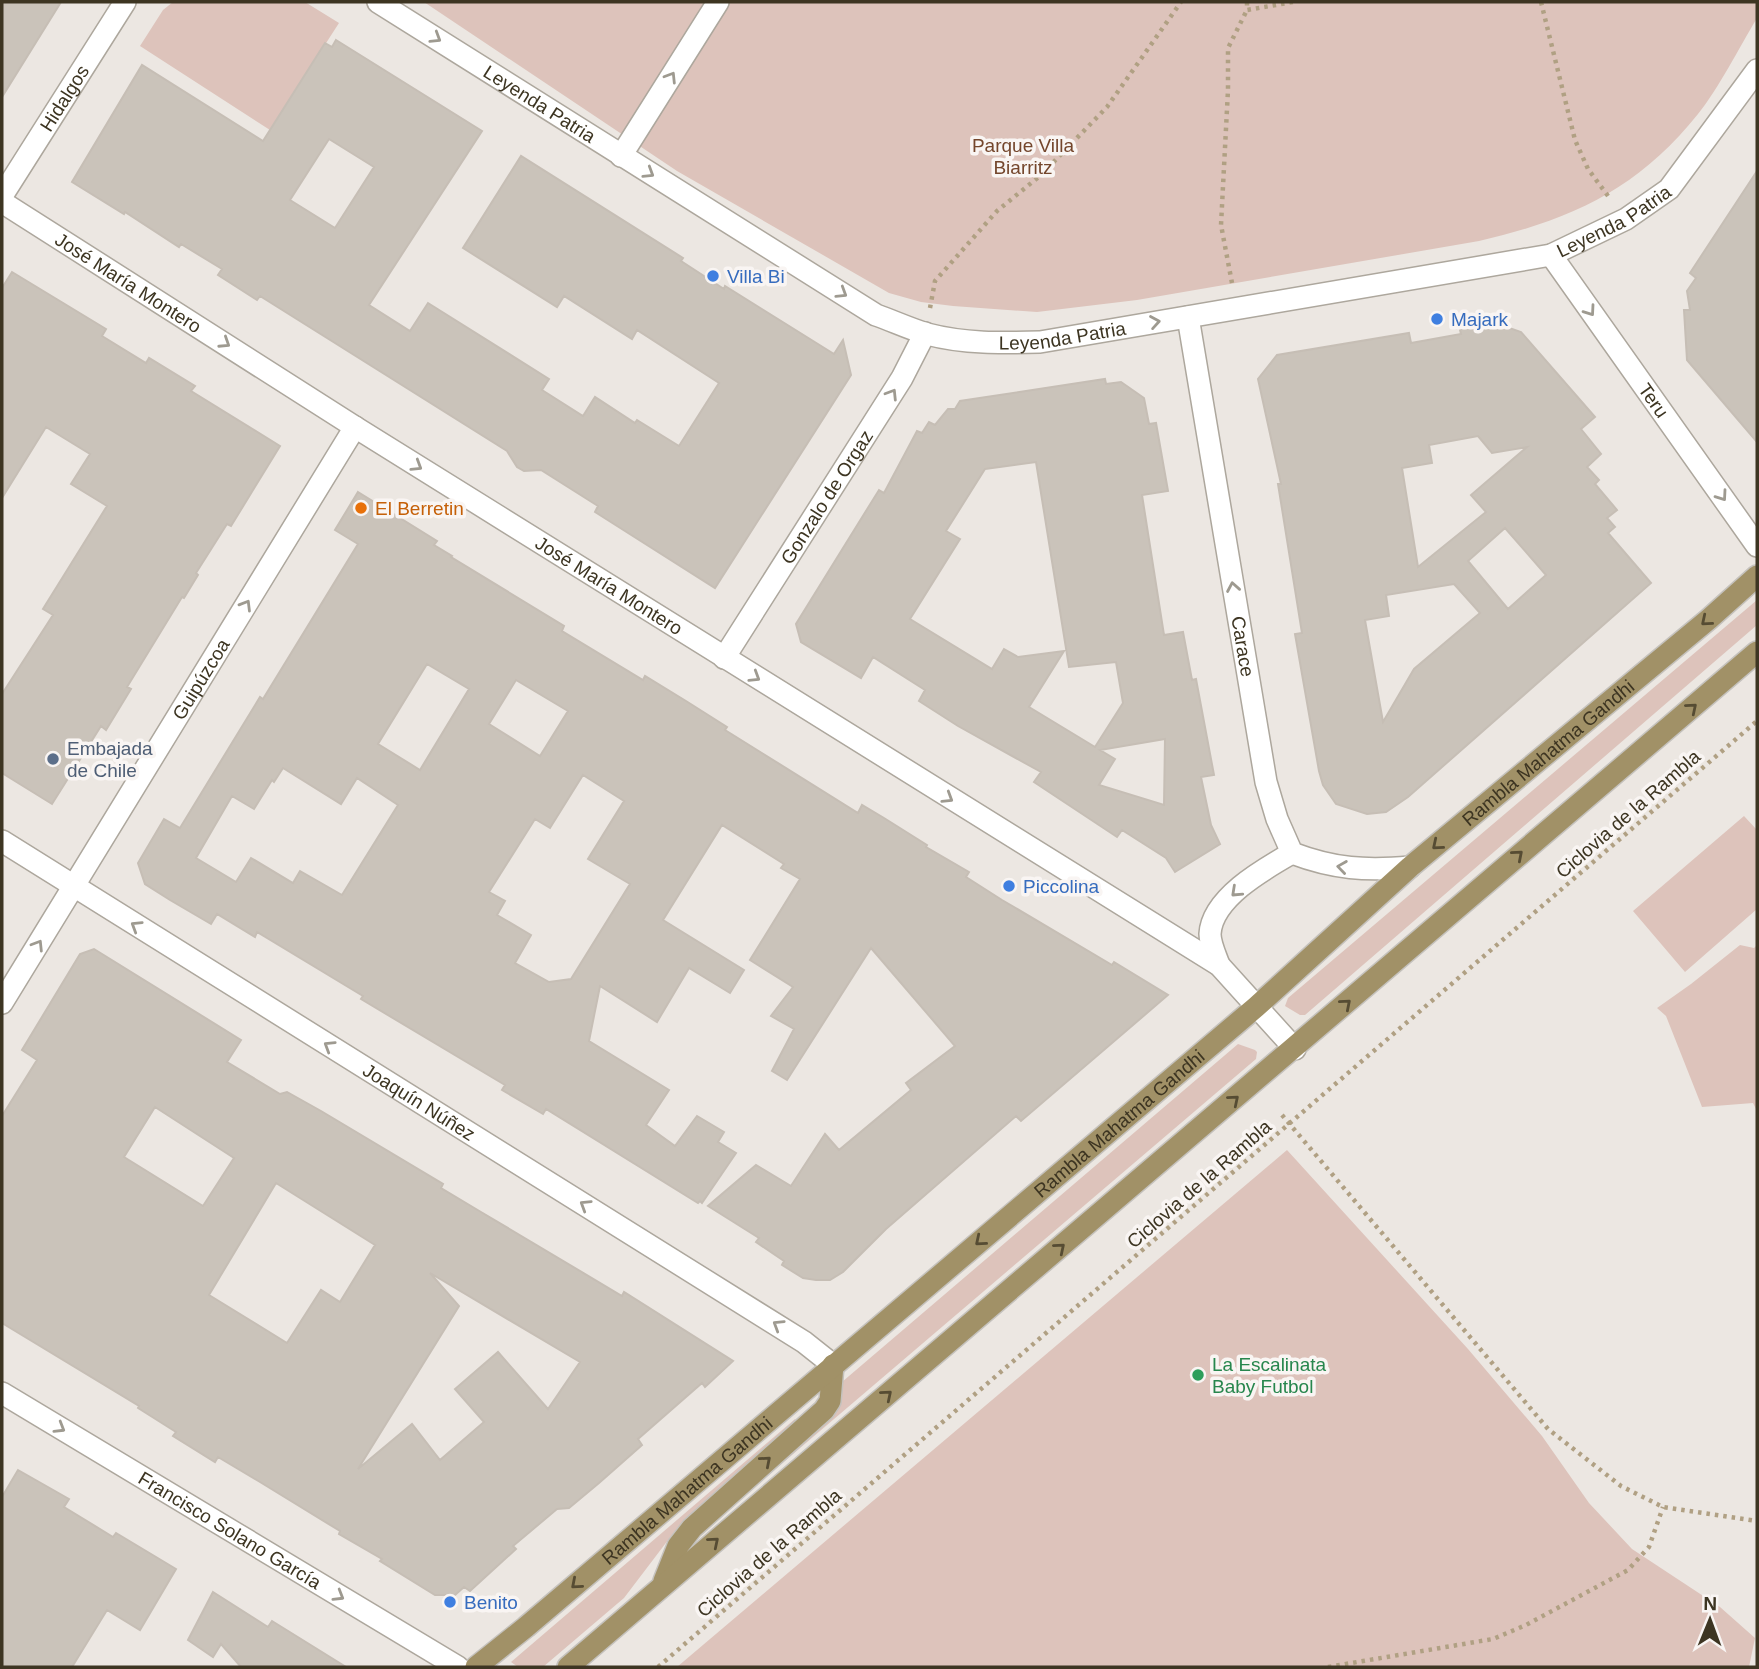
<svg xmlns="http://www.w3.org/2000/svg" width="1759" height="1669" font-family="Helvetica,sans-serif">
<rect width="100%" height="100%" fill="#ece7e2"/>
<path fill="#ddc3bb" d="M173,2h132l34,21 -69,107 -130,-84 23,-36z
M424,2h1333v16c-18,30 -38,70 -59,96 -60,75 -127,106 -219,127l-342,59 -100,12 -84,-6 -32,-4 -32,-9 -212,-122z
M1757,600v25l-452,390h-5l-15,-9 3,-8z
M1744,816l13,14v79l-72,63 -52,-61z
M1740,945l14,3 3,-3v166l-4,-8 -51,4 -36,-91 -9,-8 34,-24z
M1238,1044l17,6 2,2 -1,7 -497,424 -3,-1 86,-100z
M1287,1150l181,199 74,87 47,67 43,46 88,58 35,31 -6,29h-1072z
M795,1419l2,3 -119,105 -54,71 -81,69h-25l-7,-5z"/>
<path fill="#cac3ba" stroke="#c6beb5" stroke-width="2" fill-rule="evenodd" d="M2,2h59l-59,95z
M336,40l146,91 -113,174 41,26 18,-28 121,76 -7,11 41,26 12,-19 40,26 2,-3 42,26 40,-63 -82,-53 -5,9 -68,-43 -7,11 -94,-59 58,-92 162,102 -2,3 43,28 1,-3 109,68 9,-14 8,35 -136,213 -120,-76 3,-6 -57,-36 -17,1 -7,-4 -10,-16 -247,-155 -3,4 -39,-25 4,-6 -41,-25 -2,3 -54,-35 -1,2 -52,-32 70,-117 121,76 62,-98 7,4zM329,139l45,28 -39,61 -45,-28z
M1757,171v271l-70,-82 -3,-50h6l-3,-19 9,-13 -6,-5z
M12,272l94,57 -4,7 44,27 3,-5 46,28 -4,5 89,55 -49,80 -4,-2 -31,49 2,2 -14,23 -2,-1 -55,90 4,2 -25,41 -5,-4 -49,78 -50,-31v-79l51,-79 -10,-6 64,-103 -36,-22 19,-30 -44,-27 -44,71v-210z
M1478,317l43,15 74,85 -14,12 20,25 -14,13 12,13 -4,4 22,26 -10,8 8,9 -7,6 43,50 -243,214 -22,15 -19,2 -31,-10 -13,-19 -4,-14 -24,-137 7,-1 -24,-149h3l-23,-105 19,-24 132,-22 2,10 50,-9 -3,-13zM1478,436l14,17 35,-6 -56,48 15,17 -68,55 -16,-99 30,-5 -3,-18zM1505,528l41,47 -38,34 -40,-48zM1454,584l26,29 -66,56 -31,53 -18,-102 24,-4 -3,-21z
M1105,379l1,5 15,-2 23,16 5,26 7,-1 12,68 -26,4 22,140 19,-3 9,48 4,-1 18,96 -13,2 10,48 9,19 -45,28 -9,-14 -44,-28 -5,7 -83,-55 7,-10 -83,-46 -39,-25 6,-11 -52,-33 -12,21 -60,-36 -5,-18 83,-134 5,3 33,-62 5,2 7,-11 6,3 13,-16h7l5,-8zM1036,462l33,205 47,-5 7,41 -28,44 -66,-40 35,-56 -46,6 -14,-8 -12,20 -82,-50 50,-80 -14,-8 39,-62zM1165,739l-1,66 -65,-20 16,-26 -15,-9z
M358,492l79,49 -3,4 18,11 -1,1 113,69 -2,5 81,49 2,-4 41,25 41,26 -2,3 133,83 4,-8 22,13 43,27 -1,2 43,25 -3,5 36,23 110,65 2,-3 54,33 -147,126 -5,-5 -130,113 -43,43 -13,8h-14l-13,-2 -21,-13 2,-4 -28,-19 3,-4 -51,-32 48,-41 35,21 34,-52 14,16 72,-60 -5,-7 49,-37 -84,-98 -84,132 -15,-9 22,-42 -23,-13 22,-29 -43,-27 50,-81 -19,-11 3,-4 -62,-39 -59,95 81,50 -14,23 -41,-25 -32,54 -57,-36 -11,55 80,49 -23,35 29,21 22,-30 27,16 -6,10 18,11 -34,50 -2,-2 -2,2 -152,-94 -3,5 -41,-24 3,-5 -144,-86 2,-3 -106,-64 -2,5 -38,-23 -6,10 -41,-24 -25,-16 -7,-21 26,-44 16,9 80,-131 3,2 95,-155 -23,-14zM427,664l42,25 -49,81 -42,-26zM516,680l52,31 -28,45 -51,-32zM283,768l58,36 16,-26 41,27 -56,90 -42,-24 -7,12 -42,-25 -15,24 -40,-24 36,-62 22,13 18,-29 2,2zM583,775l41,26 -36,58 42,25 -59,95 -22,3 -34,-19 16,-28 -34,-20 8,-14 -16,-9 46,-73 15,9z
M94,949l147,91 -14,22 53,32 7,-2 34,19 122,73 -2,4 40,24 141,84 2,-4 109,69 -28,26 -3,-4 -64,56 4,6 -43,38 -30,25 -12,1 -44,37 3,3 -46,42 -6,-4 -9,8h-20l-55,-34 2,-2 -43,-25 1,-3 -80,-49 -42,-25 -3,5 -42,-26 3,-4 -38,-24 1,-2 -137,-83v-207l35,-56 -15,-10 58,-96zM155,1107l79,51 -31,48 -79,-49zM276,1183l99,62 -35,57 -19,-12 -34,53 -78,-48zM430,1273l150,89 -32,47 -50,-57 -43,37 29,33 -44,38 -28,-36 -54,45 101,-163z
M18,1470l51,29 -5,8 49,30 3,-4 60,36 -36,61 -33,-20 -35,57h-70v-170z
M213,1592l55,35 4,-6 74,46h-105l-20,-23 -8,13 -25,-17z"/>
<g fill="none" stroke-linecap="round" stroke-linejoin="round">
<defs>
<g id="minor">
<path id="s1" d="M378,2l498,313c17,6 34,14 51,19 38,10 75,9 113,8l511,-87 75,-36 43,-30 88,-119"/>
<path d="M621,156l97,-154"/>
<path id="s2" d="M2,196l123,-194"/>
<path id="s3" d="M2,202l353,225 864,538 76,84"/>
<path id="s4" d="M1551,255l206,291"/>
<path id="s5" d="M1188,317l78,465 11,37 15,34c42,16 74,18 118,14"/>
<path id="s6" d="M724,658l178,-280 23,-45"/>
<path id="s7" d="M2,841l802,501 29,23"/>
<path d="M1219,965c-3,-9 -9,-21 -9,-31 2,-36 54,-65 82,-81"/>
<path id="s8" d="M2,1003l353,-576"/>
<path id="s9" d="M2,1393l456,274"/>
</g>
<g id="major">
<path d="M664,1581l14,-35 14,-18 132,-118 6,-9 3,-36"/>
<path id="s10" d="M476,1667l50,-40 730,-620 154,-140 299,-248 48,-43"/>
<path d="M568,1667l1189,-1015"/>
</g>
</defs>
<use href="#minor" stroke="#ada79d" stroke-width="24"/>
<use href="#major" stroke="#c5c2bd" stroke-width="24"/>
<path stroke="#b0a083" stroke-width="4.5" stroke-dasharray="3.5 5" stroke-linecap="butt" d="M1247,2v8l46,-8
M1541,2l34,138 13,29 23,31
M1232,283l-11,-58 7,-135v-42l19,-38
M930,308l5,-27 62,-70 44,-36 66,-68 74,-105
M1282,1115l266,314 73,57 42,21 94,14
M658,1667l1099,-946
M1328,1667l165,-28 33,-14 102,-55 21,-23 14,-40"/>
<use href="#minor" stroke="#fff" stroke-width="21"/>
<use href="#major" stroke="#a19167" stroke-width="21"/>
</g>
<defs><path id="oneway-chevron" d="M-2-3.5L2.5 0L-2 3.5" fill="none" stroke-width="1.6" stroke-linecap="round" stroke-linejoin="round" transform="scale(1.75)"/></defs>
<g stroke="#9e9a90">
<use href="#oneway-chevron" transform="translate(436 38) rotate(32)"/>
<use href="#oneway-chevron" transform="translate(671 77) rotate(-58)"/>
<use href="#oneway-chevron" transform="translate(649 173) rotate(32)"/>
<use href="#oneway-chevron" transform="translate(842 293) rotate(32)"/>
<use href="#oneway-chevron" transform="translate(1590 311) rotate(55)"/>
<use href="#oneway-chevron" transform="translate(1155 322) rotate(-10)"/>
<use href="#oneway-chevron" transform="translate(225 343) rotate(33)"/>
<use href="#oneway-chevron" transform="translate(892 394) rotate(-58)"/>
<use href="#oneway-chevron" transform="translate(417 466) rotate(32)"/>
<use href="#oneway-chevron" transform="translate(1722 496) rotate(55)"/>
<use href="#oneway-chevron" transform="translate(1233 587) rotate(-100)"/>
<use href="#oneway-chevron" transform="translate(246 605) rotate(-59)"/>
<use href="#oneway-chevron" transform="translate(755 677) rotate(32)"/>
<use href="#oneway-chevron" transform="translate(948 798) rotate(32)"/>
<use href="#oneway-chevron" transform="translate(1342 867) rotate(-172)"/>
<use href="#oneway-chevron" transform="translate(1236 892) rotate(137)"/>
<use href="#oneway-chevron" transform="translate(136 926) rotate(-148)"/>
<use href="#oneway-chevron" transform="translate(38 945) rotate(-58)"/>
<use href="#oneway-chevron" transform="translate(329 1046) rotate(-148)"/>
<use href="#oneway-chevron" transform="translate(585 1205) rotate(-148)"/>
<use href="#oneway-chevron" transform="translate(778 1325) rotate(-148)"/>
<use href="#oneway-chevron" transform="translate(60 1428) rotate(31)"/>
<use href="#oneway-chevron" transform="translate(339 1596) rotate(31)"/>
</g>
<g stroke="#564c33">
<use href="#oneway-chevron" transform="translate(1706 621) rotate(140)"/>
<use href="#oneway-chevron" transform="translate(1692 708) rotate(-40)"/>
<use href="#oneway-chevron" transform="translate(1437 845) rotate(140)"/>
<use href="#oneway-chevron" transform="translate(1518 855) rotate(-41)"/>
<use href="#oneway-chevron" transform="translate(1346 1004) rotate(-41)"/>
<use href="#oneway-chevron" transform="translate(1234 1100) rotate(-40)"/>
<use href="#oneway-chevron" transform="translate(980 1241) rotate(140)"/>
<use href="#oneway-chevron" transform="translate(1060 1248) rotate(-40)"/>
<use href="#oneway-chevron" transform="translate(887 1395) rotate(-40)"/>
<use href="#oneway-chevron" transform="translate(766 1461) rotate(-41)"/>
<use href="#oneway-chevron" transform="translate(714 1542) rotate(-40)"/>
<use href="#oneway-chevron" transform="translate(576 1584) rotate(139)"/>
</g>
<g fill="#3f7fe0" stroke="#f9f5f3" stroke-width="2.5">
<circle cx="713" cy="276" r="7"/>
<circle cx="1437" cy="319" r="7"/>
<circle cx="1009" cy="886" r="7"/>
<circle cx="450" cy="1602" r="7"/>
</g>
<circle fill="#e8710a" stroke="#f9f5f3" stroke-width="2.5" cx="361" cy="508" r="7"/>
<circle fill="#5c6f8a" stroke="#f9f5f3" stroke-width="2.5" cx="53" cy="759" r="7"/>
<circle fill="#2e9e5b" stroke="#f9f5f3" stroke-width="2.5" cx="1198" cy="1375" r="7"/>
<g text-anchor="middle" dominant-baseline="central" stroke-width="7" stroke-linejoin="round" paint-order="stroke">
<g font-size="19" fill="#3d3522" stroke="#f9f5f3">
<text stroke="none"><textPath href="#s2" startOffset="116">Hidalgos</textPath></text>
<text stroke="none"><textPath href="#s1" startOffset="191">Leyenda Patria</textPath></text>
<text stroke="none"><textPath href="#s1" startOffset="1346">Leyenda Patria</textPath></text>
<text stroke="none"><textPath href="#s3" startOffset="150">José María Montero</textPath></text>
<text stroke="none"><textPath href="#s1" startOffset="779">Leyenda Patria</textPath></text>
<text stroke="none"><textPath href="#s4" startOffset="178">Teru</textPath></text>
<text stroke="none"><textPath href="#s6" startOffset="191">Gonzalo de Orgaz</textPath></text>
<text stroke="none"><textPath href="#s3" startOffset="718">José María Montero</textPath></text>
<text stroke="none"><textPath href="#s5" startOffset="334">Carace</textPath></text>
<text stroke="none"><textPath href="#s8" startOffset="380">Guipúzcoa</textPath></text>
<text stroke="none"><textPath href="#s10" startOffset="1409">Rambla Mahatma Gandhi</textPath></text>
<text transform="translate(1628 814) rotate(-41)">Ciclovia de la Rambla</text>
<text stroke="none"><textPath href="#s7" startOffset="492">Joaquín Núñez</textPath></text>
<text stroke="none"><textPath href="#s10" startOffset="842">Rambla Mahatma Gandhi</textPath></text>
<text transform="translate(1199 1184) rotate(-41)">Ciclovia de la Rambla</text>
<text stroke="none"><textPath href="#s10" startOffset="275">Rambla Mahatma Gandhi</textPath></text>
<text stroke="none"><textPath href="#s9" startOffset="266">Francisco Solano García</textPath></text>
<text transform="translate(769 1553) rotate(-41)">Ciclovia de la Rambla</text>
</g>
<g font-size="19" fill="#74462c" stroke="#f9f5f3">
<text x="1023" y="145">Parque Villa<tspan x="1023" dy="22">Biarritz</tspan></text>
</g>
<g font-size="19" fill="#366cbe" stroke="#f9f5f3" text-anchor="start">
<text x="727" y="276">Villa Bi</text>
<text x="1451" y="319">Majark</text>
<text x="1023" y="886">Piccolina</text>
<text x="464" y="1602">Benito</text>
</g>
<g font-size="19" fill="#c56008" stroke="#f9f5f3" text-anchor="start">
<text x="375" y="508">El Berretin</text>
</g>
<g font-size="19" fill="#4e5e75" stroke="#f9f5f3" text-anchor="start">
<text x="67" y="748">Embajada<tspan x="67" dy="22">de Chile</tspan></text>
</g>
<g font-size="19" fill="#27864d" stroke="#f9f5f3" text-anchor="start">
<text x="1212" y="1364">La Escalinata<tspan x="1212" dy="22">Baby Futbol</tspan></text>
</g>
</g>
<rect width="1759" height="1669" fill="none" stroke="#3d3522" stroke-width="7"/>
<g transform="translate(1710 1620) rotate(1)" stroke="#f9f5f3" stroke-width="5" paint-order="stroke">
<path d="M0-5L12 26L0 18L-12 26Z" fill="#3d3522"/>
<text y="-10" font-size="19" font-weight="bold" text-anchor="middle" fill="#3d3522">N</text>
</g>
</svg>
